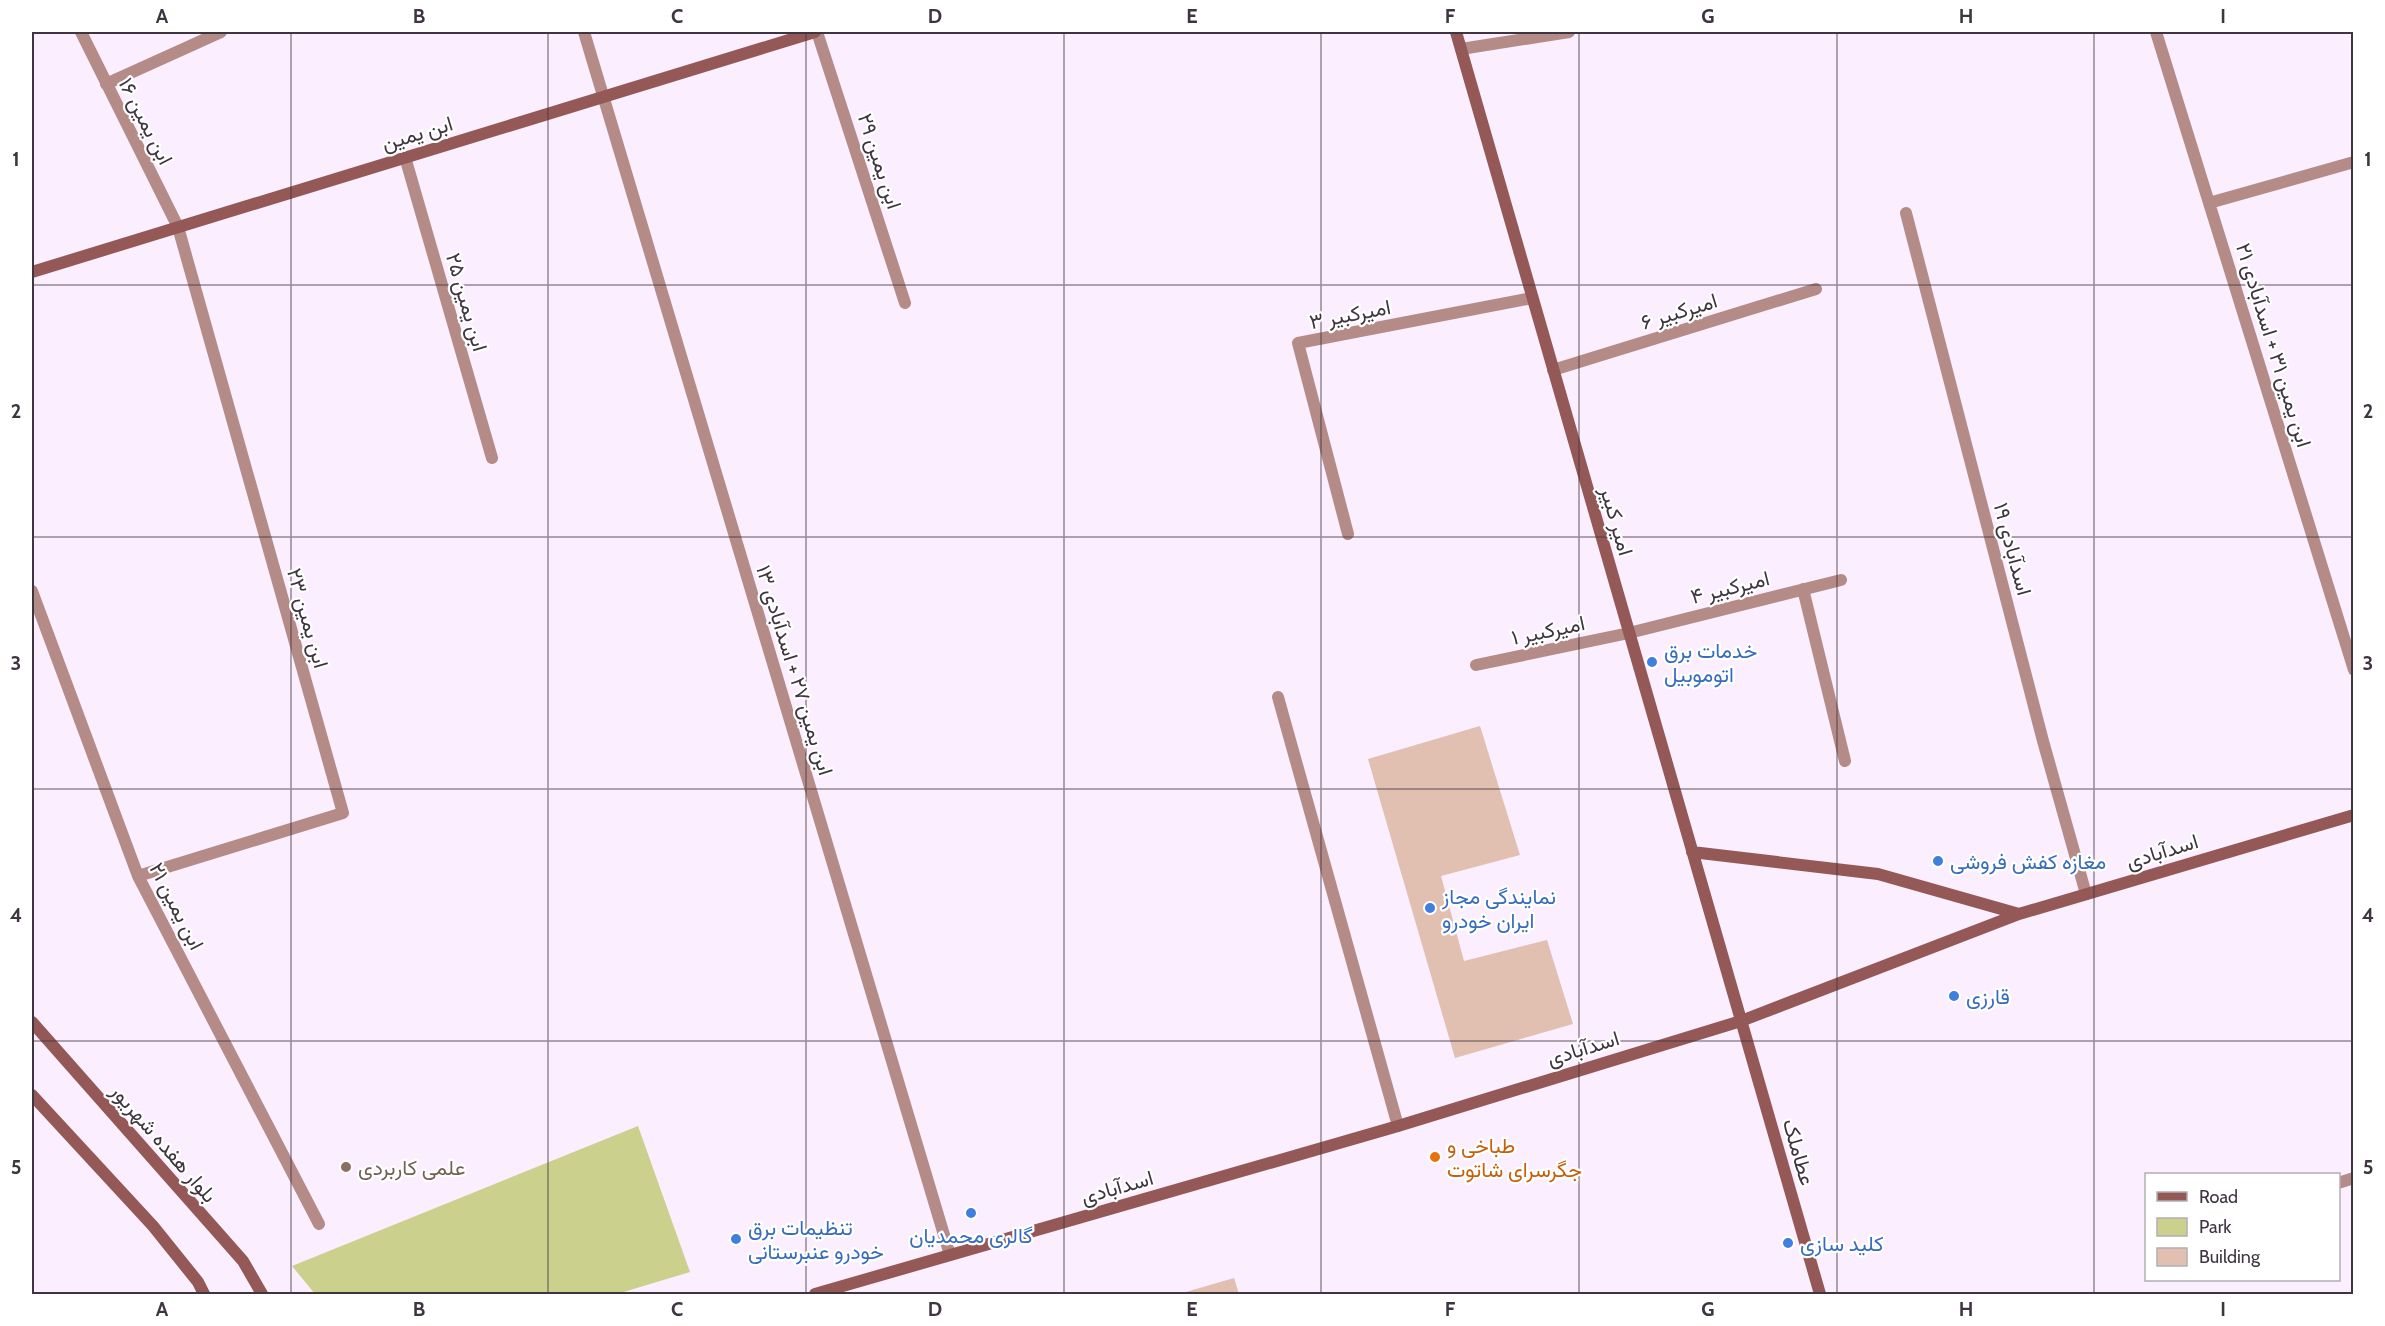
<svg xmlns="http://www.w3.org/2000/svg" width="2385" height="1326" font-family="Cabin,Vazirmatn,sans-serif">
<rect width="100%" height="100%" fill="#fbeefe"/>
<path fill="#cbd18d" d="M638,1126l52,146 -73,22h-302l-23,-28z"/>
<path fill="#e1bfb1" d="M1480,726l40,129 -79,21 23,85 83,-21 26,84 -118,34 -87,-299z
M1234,1278l5,16h-60z"/>
<g fill="none" stroke-linecap="round" stroke-linejoin="round">
<path stroke="#b58b88" stroke-width="12" d="M81,32l97,195 165,586 -205,63
M584,32l366,1223
M817,32l88,271
M2156,32l198,638
M1461,49l108,-17
M106,84l115,-52
M405,157l87,301
M2209,203l145,-41
M1906,213l137,528 43,153
M1553,370l263,-81
M1348,534l-50,-191 234,-45
M1803,589l42,172
M32,591l106,285 181,348
M1476,665l153,-32 212,-53
M1278,697l120,429
M2338,1183l16,-5"/>
<path stroke="#945956" stroke-width="12" d="M1456,32l364,1262
M32,272l783,-240
M1692,852l186,22 141,40
M32,1022l211,239 19,33
M32,1095l121,131 45,56 6,12
M815,1294l583,-168 343,-105 278,-107 335,-99"/>
</g>
<path fill="none" stroke="#3e3540" stroke-width="1.5" stroke-opacity="0.55" d="M291,32v1262M548,32v1262M806,32v1262M1064,32v1262M1321,32v1262M1579,32v1262M1837,32v1262M2094,32v1262M32,285h2322M32,537h2322M32,789h2322M32,1041h2322"/>
<g fill="#3f7fe0" stroke="#fff" stroke-width="2">
<circle cx="1652" cy="662" r="6"/>
<circle cx="1938" cy="861" r="6"/>
<circle cx="1430" cy="908" r="6"/>
<circle cx="1954" cy="996" r="6"/>
<circle cx="971" cy="1213" r="6"/>
<circle cx="736" cy="1239" r="6"/>
<circle cx="1788" cy="1243" r="6"/>
</g>
<circle fill="#e8710a" stroke="#fff" stroke-width="2" cx="1435" cy="1157" r="6"/>
<circle fill="#8d6e63" stroke="#fff" stroke-width="2" cx="346" cy="1167" r="6"/>
<g text-anchor="middle" dominant-baseline="central" stroke-width="4.5" stroke-linejoin="round" paint-order="stroke">
<g font-size="21" fill="#3e3540" stroke="#fff">
<text transform="translate(146 121) rotate(63)">ابن یمین ۱۶</text>
<text transform="translate(417 133) rotate(-17)">ابن یمین</text>
<text transform="translate(880 161) rotate(72)">ابن یمین ۲۹</text>
<text transform="translate(467 302) rotate(74)">ابن یمین ۲۵</text>
<text transform="translate(1679 311) rotate(-17)">امیرکبیر ۶</text>
<text transform="translate(1350 314) rotate(-11)">امیرکبیر ۳</text>
<text transform="translate(2274 345) rotate(73)">ابن یمین ۳۱ + اسدآبادی ۲۱</text>
<text transform="translate(1617 521) rotate(74)">امیر کبیر</text>
<text transform="translate(2013 549) rotate(75)">اسدآبادی ۱۹</text>
<text transform="translate(1730 587) rotate(-14)">امیرکبیر ۴</text>
<text transform="translate(308 618) rotate(74)">ابن یمین ۲۳</text>
<text transform="translate(1548 630) rotate(-12)">امیرکبیر ۱</text>
<text transform="translate(795 670) rotate(73)">ابن یمین ۲۷ + اسدآبادی ۱۳</text>
<text transform="translate(2162 851) rotate(-17)">اسدآبادی</text>
<text transform="translate(177 906) rotate(63)">ابن یمین ۲۱</text>
<text transform="translate(1583 1048) rotate(-17)">اسدآبادی</text>
<text transform="translate(164 1143) rotate(49)">بلوار هفده شهریور</text>
<text transform="translate(1799 1152) rotate(74)">عطاملک</text>
<text transform="translate(1117 1187) rotate(-16)">اسدآبادی</text>
</g>
<g font-size="21" fill="#366cbe" stroke="#fff" text-anchor="start">
<text x="1664" y="650">خدمات برق<tspan x="1664" dy="24">اتوموبیل</tspan></text>
<text x="1950" y="861">مغازه کفش فروشی</text>
<text x="1442" y="896">نمایندگی مجاز<tspan x="1442" dy="24">ایران خودرو</tspan></text>
<text x="1966" y="996">قارزی</text>
<text x="748" y="1227">تنظیمات برق<tspan x="748" dy="24">خودرو عنبرستانی</tspan></text>
<text x="971" y="1235" text-anchor="middle">گالری محمدیان</text>
<text x="1800" y="1243">کلید سازی</text>
</g>
<g font-size="21" fill="#c56008" stroke="#fff" text-anchor="start">
<text x="1447" y="1145">طباخی و<tspan x="1447" dy="24">جگرسرای شاتوت</tspan></text>
</g>
<g font-size="21" fill="#785e54" stroke="#fff" text-anchor="start">
<text x="358" y="1167">علمی کاربردی</text>
</g>
</g>
<rect width="2385" height="1326" fill="none" stroke="#ffffff" stroke-width="66"/>
<rect x="2145" y="1173" width="195" height="108" fill="#ffffff" stroke="#b2aeb3" stroke-width="1.5"/>
<rect x="2157" y="1192" width="30" height="9" fill="#945956" stroke="#b2aeb3" stroke-width="1.5"/>
<text x="2199" y="1203" font-size="18" fill="#3e3540">Road</text>
<rect x="2157" y="1218" width="30" height="18" fill="#cbd18d" stroke="#b2aeb3" stroke-width="1.5"/>
<text x="2199" y="1233" font-size="18" fill="#3e3540">Park</text>
<rect x="2157" y="1248" width="30" height="18" fill="#e1bfb1" stroke="#b2aeb3" stroke-width="1.5"/>
<text x="2199" y="1263" font-size="18" fill="#3e3540">Building</text>
<rect x="33" y="33" width="2319" height="1260" fill="none" stroke="#3e3540" stroke-width="2"/>
<g font-size="20" text-anchor="middle" font-weight="bold" fill="#3e3540">
<text x="162" y="23">A</text>
<text x="419" y="23">B</text>
<text x="677" y="23">C</text>
<text x="935" y="23">D</text>
<text x="1192" y="23">E</text>
<text x="1450" y="23">F</text>
<text x="1708" y="23">G</text>
<text x="1966" y="23">H</text>
<text x="2223" y="23">I</text>
<text x="16" y="166">1</text>
<text x="2368" y="166">1</text>
<text x="16" y="418">2</text>
<text x="2368" y="418">2</text>
<text x="16" y="670">3</text>
<text x="2368" y="670">3</text>
<text x="16" y="922">4</text>
<text x="2368" y="922">4</text>
<text x="16" y="1174">5</text>
<text x="2368" y="1174">5</text>
<text x="162" y="1316">A</text>
<text x="419" y="1316">B</text>
<text x="677" y="1316">C</text>
<text x="935" y="1316">D</text>
<text x="1192" y="1316">E</text>
<text x="1450" y="1316">F</text>
<text x="1708" y="1316">G</text>
<text x="1966" y="1316">H</text>
<text x="2223" y="1316">I</text>
</g>
</svg>
